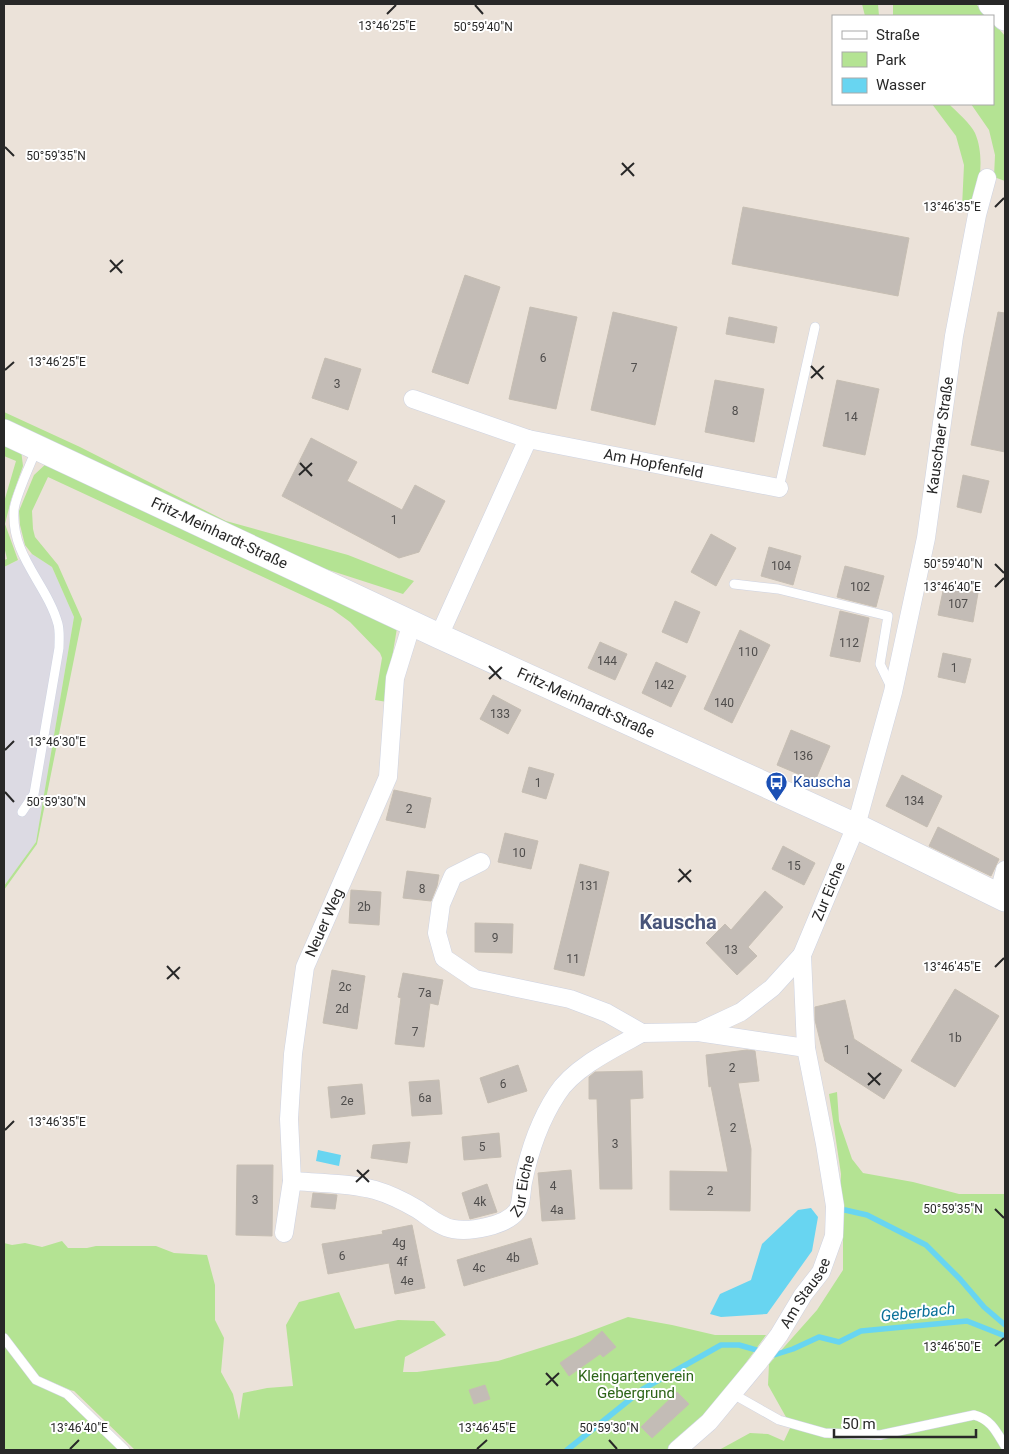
<svg xmlns="http://www.w3.org/2000/svg" width="1009" height="1454" font-family="Roboto,sans-serif">
<rect width="100%" height="100%" fill="#ebe2d9"/>
<path fill="#dcdae3" d="M32,554l20,13 22,50 -38,225 -32,44v-319z"/>
<path fill="#b4e393" d="M862,4h16l1,12h-14z
M893,4h83l11,12h-94z
M993,22l12,14v145l-11,-4 1,-22 -6,-25 -18,-26h22z
M932,104h17c7,7 22,20 26,29 9,21 5,45 2,66l-15,8 2,-42 -8,-29z
M4,412l76,35 146,74 122,34 66,26 -11,13 -99,-32 -300,-141z
M4,442l17,8 2,16 -12,34 -6,24 13,36 -14,7v-7l3,-1 -3,-13v-44l12,-41 -12,-5z
M48,462l349,166 -9,54 -1,20 -12,-2 7,-42 -2,-5 -30,-31 -18,-13 -284,-132 -16,34 1,18 2,8 23,28 24,54 -45,225 -33,46v-4l32,-44 38,-225 -22,-50 -20,-13 -7,-9 -5,-20 -1,-14 15,-36z
M837,1092l2,29 13,38 11,14 50,9 46,12h46v256l-26,-1 1,1h-261l31,-17 18,1 16,7 7,-15 -23,-41 1,-21 48,-54 26,-40v-41l-3,-33 1,-22 -12,-80z
M62,1241l6,7h19l9,-2h60l18,7 33,2 8,30v35l9,18 -3,34 12,22 6,26 4,-27 24,-5 26,-2 -7,-61 13,-23 40,-10 16,37 43,-9 36,1 12,14 -41,22 -2,15h14l81,-11 77,-24 53,-20 44,8 43,10h51c-29,41 -60,82 -98,115h-533l-61,-59 -4,-1 -32,-14 -34,-43v-90l8,2 13,-2 17,4z
M4,1338l32,42 31,14 58,56h-121z"/>
<path fill="#68d5f1" d="M318,1150l23,5 -2,11 -23,-5z
M811,1208l7,9 -6,34 -45,63 -46,3 -11,-3 10,-20 31,-14 11,-36 36,-34z"/>
<g fill="none" stroke-linecap="round" stroke-linejoin="round">
<path stroke="#68d5f1" stroke-width="5.5" d="M839,1211l6,-1 22,5 59,30 34,34 24,28 21,18
M567,1450l76,-61 78,-44h18l35,10 19,-6 26,-12 20,5 22,-11 106,-10 38,15"/>
</g>
<path fill="#c3bcb6" stroke="#c6beb3" d="M743,207l166,31 -11,58 -166,-32z
M465,275l35,12 -32,97 -36,-12z
M530,307l47,10 -21,92 -47,-10z
M613,312l64,15 -22,98 -64,-15z
M998,312l7,1v139l-34,-7z
M729,317l48,10 -3,16 -48,-9z
M325,358l36,11 -13,41 -36,-12z
M715,380l49,9 -10,53 -49,-10z
M837,380l42,9 -14,66 -42,-9z
M311,438l46,24 -10,19 55,29 13,-25 30,16 -26,51 -20,6 -117,-62z
M963,475l26,6 -8,32 -24,-6z
M711,534l25,14 -20,38 -25,-14z
M769,547l32,9 -8,29 -32,-9z
M845,566l39,10 -8,31 -39,-10z
M944,586l34,7 -5,29 -35,-7z
M675,601l25,11 -13,31 -25,-11z
M840,611l29,7 -9,44 -30,-6z
M740,630l30,15 -38,78 -28,-14z
M600,642l27,12 -12,26 -27,-12z
M943,653l28,6 -6,24 -27,-6z
M656,662l30,14 -15,31 -29,-14z
M493,695l28,15 -13,24 -28,-15z
M791,730l39,16 -15,35 -38,-16z
M529,767l25,7 -8,25 -24,-7z
M902,775l40,21 -15,31 -41,-21z
M394,790l37,8 -6,30 -39,-8z
M938,827l61,32 -8,17 -62,-30z
M505,833l33,8 -7,28 -33,-7z
M783,846l32,17 -11,22 -32,-16z
M580,864l29,8 -25,104 -30,-7z
M407,871l32,4 -2,11 -6,15 -28,-3z
M351,890l30,2 -2,33 -30,-2z
M765,891l18,16 -35,40 9,9 -20,19 -31,-32 19,-19 6,6z
M475,923l38,1 -1,29 -37,-1z
M332,970l33,6 -8,53 -34,-6z
M403,973l40,7 -5,25 -8,-2 -6,44 -29,-3 6,-46 -3,-1z
M955,989l44,27 -44,71 -44,-26z
M845,1000l9,39 48,31 -18,29 -59,-38 -10,-41v-13z
M747,1050l8,1 4,30 -21,2 13,66 -1,62 -80,-1v-39l58,1 -17,-86 -2,1 -3,-32z
M518,1065l9,26 -39,12 -8,-25z
M642,1071l1,27 -13,1 2,90h-32l-3,-90h-8v-22l6,-5z
M439,1080l3,34 -30,2 -3,-34z
M362,1084l3,30 -34,4 -3,-31z
M499,1133l2,24 -37,3 -2,-23z
M410,1142l-3,21 -36,-5 2,-13z
M237,1165h36l-1,71 -36,-1z
M571,1170l4,49 -33,2 -4,-48z
M487,1184l10,28 -27,7 -8,-26z
M313,1193l24,2 -2,14 -24,-2z
M412,1225l13,63 -30,6 -6,-31 -61,11 -6,-30 61,-10 -1,-3z
M531,1238l7,26 -74,22 -7,-26z
M602,1331l14,16 -13,10 -3,-3 -31,22 -9,-13 30,-21z
M485,1385l5,14 -16,5 -5,-14z
M677,1392l12,12 -37,34 -11,-11z"/>
<g fill="none" stroke-linecap="round" stroke-linejoin="round">
<defs>
<path id="lane" d="M779,488l36,-161
M734,584l44,5 110,27 -8,48 12,25
M22,812l12,-18 25,-146c0,-8 1,-16 -1,-24 -11,-40 -47,-68 -44,-113 0,-12 17,-48 22,-61
M4,1338l32,42 31,14 58,56
M733,1394l46,26 46,13 55,2 94,-20c17,4 23,18 31,31"/>
<g id="street">
<path d="M413,399l115,40"/>
<path id="s1" d="M439,636l89,-197 251,49"/>
<path d="M481,862l-28,14 -12,28 -4,29 7,25 31,21 95,20 37,14 35,20 56,-1 108,16"/>
<path d="M998,896l7,-26"/>
<path d="M698,1032l43,-20 31,-24 30,-33"/>
<path id="s2" d="M292,1181c27,2 57,2 83,9 14,4 30,12 42,19 11,7 23,18 36,20 17,3 53,-3 64,-18 5,-7 4,-20 6,-29 6,-30 17,-62 34,-88 17,-27 58,-46 85,-61"/>
<path id="s3" d="M284,1233l8,-52 -3,-62 4,-65 12,-87 83,-190 7,-99 17,-55"/>
<path id="s4" d="M677,1450l32,-28 49,-59 21,-28 24,-40 18,-23 13,-36 1,-30 -10,-62 -19,-96 -4,-93 54,-129 37,-134 33,-154 28,-202 23,-121 10,-37"/>
</g>
<g id="secondary">
<path d="M991,4l14,14"/>
<path id="s5" d="M4,432l435,204 417,190 149,73"/>
</g>
</defs>
<use href="#lane" stroke="#ced3e2" stroke-width="10"/>
<use href="#street" stroke="#ced3e2" stroke-width="19"/>
<use href="#secondary" stroke="#ced3e2" stroke-width="26"/>
<use href="#lane" stroke="#fff" stroke-width="9"/>
<use href="#street" stroke="#fff" stroke-width="18"/>
<use href="#secondary" stroke="#fff" stroke-width="25"/>
</g>
<path fill="none" stroke="#282828" stroke-width="2" d="M475,5l8,9M387,14l9,-9M5,147l9,9M622,163l12,13M621,175l13,-12M995,207l9,-9M110,260l12,13M110,272l13,-12M811,366l12,13M5,370l9,-8M811,378l13,-12M300,463l12,13M299,475l13,-12M995,564l9,9M995,587l9,-9M489,666l12,13M489,679l13,-12M5,750l9,-9M5,792l9,10M679,869l12,13M678,882l13,-12M167,966l12,13M995,967l9,-9M167,979l13,-12M868,1073l12,12M868,1085l13,-12M5,1130l9,-9M357,1170l12,12M356,1182l13,-12M995,1209l9,9M995,1346l9,-8M546,1373l12,13M546,1385l13,-12M609,1440l8,9M70,1449l9,-9M477,1449l10,-9"/>
<defs>
<symbol id="bus-pin" viewBox="-11 -11 22 30"><path d="M0 17L-7.5 6A9.5 9.5 0 1 1 7.5 6Z" fill="#1a4fb4" stroke="#fff"/><path d="M-5-6H5V4H4V6H2V4H-2V6H-4V4H-5ZM-3.5-4V0h7V-4ZM-3.5 1.2v1.5H-2V1.2ZM2 1.2v1.5H3.5V1.2Z" fill="#fff"/></symbol>
</defs>
<g fill-rule="evenodd">
<use href="#bus-pin" x="764" y="770" width="25" height="34"/>
</g>
<g text-anchor="middle" dominant-baseline="central" stroke-width="4" stroke-linejoin="round" paint-order="stroke">
<g font-size="12" fill="#4f4d4c">
<text x="543" y="358">6</text>
<text x="634" y="368">7</text>
<text x="337" y="384">3</text>
<text x="735" y="411">8</text>
<text x="851" y="417">14</text>
<text x="394" y="520">1</text>
<text x="781" y="566">104</text>
<text x="860" y="587">102</text>
<text x="958" y="604">107</text>
<text x="849" y="643">112</text>
<text x="748" y="652">110</text>
<text x="607" y="661">144</text>
<text x="954" y="668">1</text>
<text x="664" y="685">142</text>
<text x="724" y="703">140</text>
<text x="500" y="714">133</text>
<text x="803" y="756">136</text>
<text x="538" y="783">1</text>
<text x="914" y="801">134</text>
<text x="409" y="809">2</text>
<text x="519" y="853">10</text>
<text x="794" y="866">15</text>
<text x="589" y="886">131</text>
<text x="422" y="889">8</text>
<text x="364" y="907">2b</text>
<text x="495" y="938">9</text>
<text x="731" y="950">13</text>
<text x="573" y="959">11</text>
<text x="345" y="987">2c</text>
<text x="425" y="993">7a</text>
<text x="342" y="1009">2d</text>
<text x="415" y="1032">7</text>
<text x="955" y="1038">1b</text>
<text x="847" y="1050">1</text>
<text x="732" y="1068">2</text>
<text x="503" y="1084">6</text>
<text x="425" y="1098">6a</text>
<text x="347" y="1101">2e</text>
<text x="733" y="1128">2</text>
<text x="615" y="1144">3</text>
<text x="482" y="1147">5</text>
<text x="553" y="1186">4</text>
<text x="710" y="1191">2</text>
<text x="255" y="1200">3</text>
<text x="480" y="1202">4k</text>
<text x="557" y="1210">4a</text>
<text x="399" y="1243">4g</text>
<text x="342" y="1256">6</text>
<text x="513" y="1258">4b</text>
<text x="402" y="1262">4f</text>
<text x="479" y="1268">4c</text>
<text x="407" y="1281">4e</text>
</g>
<g font-size="15" fill="#282828" stroke="#fff">
<text stroke="none"><textPath href="#s4" startOffset="1092">Kauschaer Straße</textPath></text>
<text stroke="none"><textPath href="#s1" startOffset="344">Am Hopfenfeld</textPath></text>
<text stroke="none"><textPath href="#s5" startOffset="238">Fritz-Meinhardt-Straße</textPath></text>
<text stroke="none"><textPath href="#s5" startOffset="642">Fritz-Meinhardt-Straße</textPath></text>
<text stroke="none"><textPath href="#s4" startOffset="621">Zur Eiche</textPath></text>
<text stroke="none"><textPath href="#s3" startOffset="316">Neuer Weg</textPath></text>
<text stroke="none"><textPath href="#s2" startOffset="266">Zur Eiche</textPath></text>
<text stroke="none"><textPath href="#s4" startOffset="204">Am Stausee</textPath></text>
</g>
<g font-size="15" fill="#164399" stroke="#fff" text-anchor="start">
<text x="793" y="782">Kauscha</text>
</g>
<g font-size="15" fill="#2d6518" stroke="#fff">
<text x="636" y="1376">Kleingartenverein<tspan x="636" dy="17">Gebergrund</tspan></text>
</g>
<g font-size="16" font-style="italic" fill="#0a7199" stroke="#fff">
<text transform="translate(918 1312) rotate(-6)">Geberbach</text>
</g>
<g font-size="20" font-weight="bold" fill="#485479" stroke="#fff">
<text x="678" y="922">Kauscha</text>
</g>
</g>
<g font-size="12" text-anchor="middle" fill="#282828" stroke="#fff" stroke-width="4" stroke-linejoin="round" paint-order="stroke">
<text x="387" y="30">13°46'25"E</text>
<text x="483" y="31">50°59'40"N</text>
<text x="56" y="160">50°59'35"N</text>
<text x="952" y="211">13°46'35"E</text>
<text x="57" y="366">13°46'25"E</text>
<text x="953" y="568">50°59'40"N</text>
<text x="952" y="591">13°46'40"E</text>
<text x="57" y="746">13°46'30"E</text>
<text x="56" y="806">50°59'30"N</text>
<text x="952" y="971">13°46'45"E</text>
<text x="57" y="1126">13°46'35"E</text>
<text x="953" y="1213">50°59'35"N</text>
<text x="952" y="1351">13°46'50"E</text>
<text x="609" y="1432">50°59'30"N</text>
<text x="79" y="1432">13°46'40"E</text>
<text x="487" y="1432">13°46'45"E</text>
</g>
<rect width="1009" height="1454" fill="none" stroke="#282828" stroke-width="10"/>
<rect x="832" y="15" width="162" height="90" fill="#ffffff" stroke="#a9a9a9"/>
<rect x="842" y="31" width="25" height="8" fill="#ffffff" stroke="#a9a9a9"/>
<text x="876" y="40" font-size="15" fill="#282828">Straße</text>
<rect x="842" y="52" width="25" height="15" fill="#b4e393" stroke="#a9a9a9"/>
<text x="876" y="65" font-size="15" fill="#282828">Park</text>
<rect x="842" y="78" width="25" height="15" fill="#68d5f1" stroke="#a9a9a9"/>
<text x="876" y="90" font-size="15" fill="#282828">Wasser</text>
<path d="M834 1429v8h142v-8" fill="none" stroke="#282828" stroke-width="2.5"/>
<text x="842" y="1429" font-size="15" fill="#282828" stroke="#ffffff" stroke-width="4" paint-order="stroke">50 m</text>
</svg>
